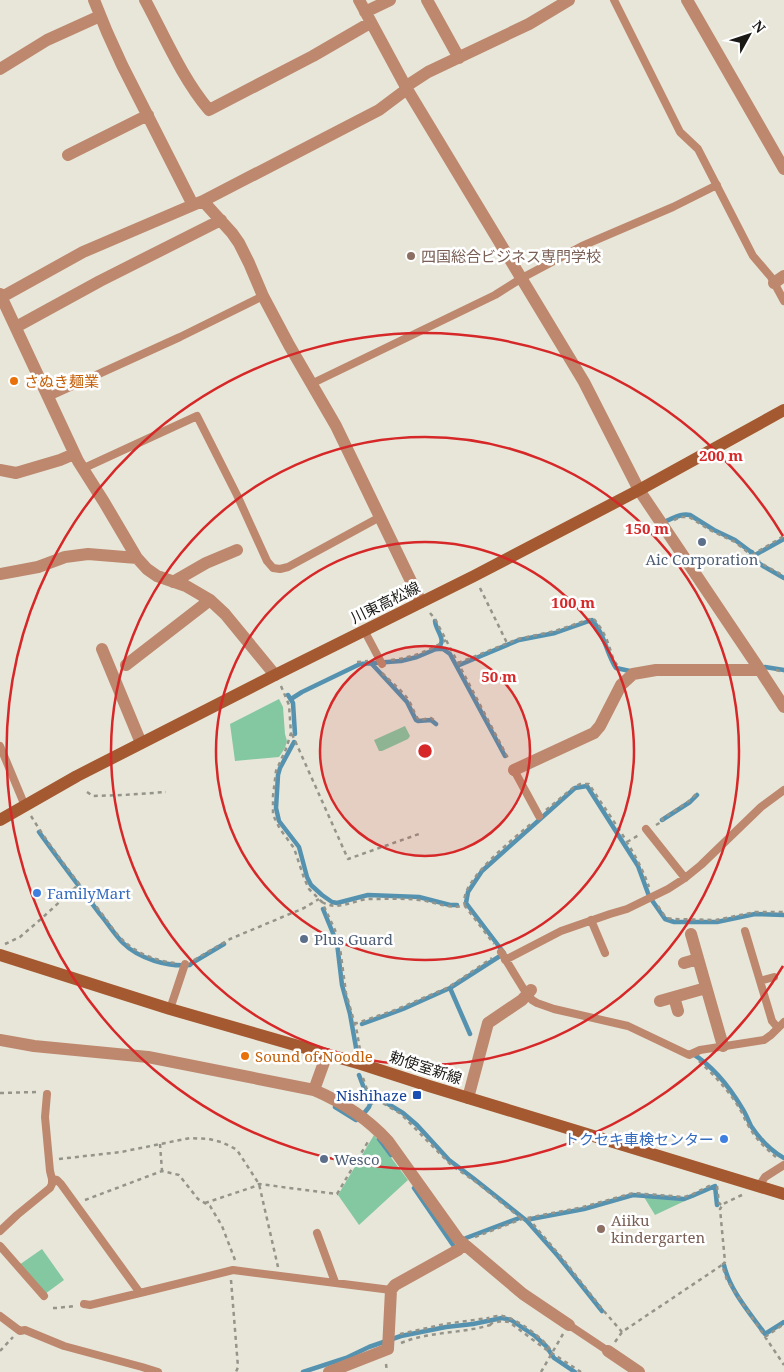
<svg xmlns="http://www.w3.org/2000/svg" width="784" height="1372" font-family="'Noto Serif','Noto Sans JP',serif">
<rect width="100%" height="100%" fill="#e8e6d9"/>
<path fill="#84c8a2" d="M279,699l4,8 2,27 2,7 -2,7 -6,9 -44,4 -5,-37z
M405,726l5,10 -2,3 -26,12h-3l-5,-11z
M374,1135l34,45 -49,45 -21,-30z
M644,1197l40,2 7,-1 -36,17z
M42,1249l22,31 -19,14 -26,-29z"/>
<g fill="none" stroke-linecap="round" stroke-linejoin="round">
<path stroke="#5492b0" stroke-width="4.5" d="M666,521c8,-3 15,-8 24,-6l24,15 21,10 20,15 29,-16
M752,552l-2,5 13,9 21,12
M435,621c1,11 13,19 2,28
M371,663l36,39 9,18 2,1 13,-1 5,4
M457,666l62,-26 36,-7 37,-13c13,14 14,33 24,48l14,3
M765,667l19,3
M288,695l5,8 2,31
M291,699l11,-7 58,-28 41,-3 16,-4 19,-8h7l7,5 55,102
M294,742l-14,26 -2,7 -2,33 3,13 20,26 8,30 4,8 11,10 10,7 5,1 31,-8 51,2 31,8h7
M662,820l28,-18 7,-7
M39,832c20,28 40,54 60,81 8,9 15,21 24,30 16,16 45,24 67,22l2,-2 32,-19
M323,909l14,34 5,42 8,29 7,39
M504,953l-38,-50 2,-11 14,-21 93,-83 12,-2 51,80 11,30 16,23 9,3h43l38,-8 29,1
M450,988l20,46
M362,1024l41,-15 47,-21 50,-32
M693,1054c21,13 37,34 49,54 4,6 6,12 9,18 8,12 20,25 33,32
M359,1075l11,29 -1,3 -4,5
M366,1094l4,-1 33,20 14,12 32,35 24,18 54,43 31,35 44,55
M335,1107l21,13
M379,1139l12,16
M414,1188l41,60
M527,1221l4,-2 53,-10 49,-14 51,4 8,-3 23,-10 2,19
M466,1238l56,-21
M724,1265c6,26 26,48 41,69l19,-12
M303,1372l43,-14 23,-11 32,-11 45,-9 27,-3 29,-6 9,2 24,16 11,10 8,12 21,14"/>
<path stroke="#95948a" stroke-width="2.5" stroke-dasharray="4 4" stroke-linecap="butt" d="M674,520l7,-3h8l21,13 25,12 29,23 20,11
M752,555l32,-19
M480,588l27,55
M430,613l5,6 74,141
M391,660c20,-2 38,-9 55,-20
M357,662l11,-1
M458,663l60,-24 37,-8 38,-13c7,8 13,18 16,28 3,8 4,16 11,22
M776,670l8,2
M382,673c9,9 20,17 27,28 4,6 5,13 10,19l12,-2 6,4
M281,686l8,19 2,28 -5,16 -10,22 -3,25v19l7,14 14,19 10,30 5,11 13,13 13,28 5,18 6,45 11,39 3,18
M292,734l56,125 71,-25
M87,792l6,4 31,-1 42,-3
M546,810l28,-23 6,-3h9c21,33 47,66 60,103
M31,816c20,33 45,63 68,94 8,10 17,25 27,33 13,11 31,18 49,20
M656,825l7,-4 -1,-2 27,-18 7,-7
M627,842l12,-7
M322,902c17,10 32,-3 49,-3 16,0 32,-1 48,1 17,2 28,9 46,6l29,38
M465,906c-8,-24 51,-69 68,-84
M658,906l8,12 8,1 42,1 39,-8h29
M5,944l15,-7 21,-18 38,-35
M194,960l36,-21 74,-31 15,-9
M354,1024l41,-14 54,-23 43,-29
M699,1061c16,15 31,31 42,50 3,5 4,10 7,14 7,13 17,23 28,32
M363,1078l9,26 -1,4
M0,1093l38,-1
M369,1096h2l30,18 50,51 25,17 46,37
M160,1144l2,27
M59,1159l62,-7 69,-14 19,1 12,3 9,4 7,4 22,34 19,83
M717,1186l2,17 2,2
M742,1195l-19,9 -3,5 5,53 -3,3 5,15 57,85
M85,1200l77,-29 17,4 19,24 12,7 12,20 13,34
M205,1203l51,-17 3,-2 78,10 32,-54
M528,1218l34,40 41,52 19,22
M475,1237l47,-18 61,-12 50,-14 51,4 9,-3 18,-9
M231,1280l7,87 -2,5
M53,1308h4l18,-2
M490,1325l2,-2 10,-2 7,1 35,26 37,24
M400,1334l45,-10 43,-6
M765,1337l19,-13
M615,1342l7,-10 100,-67
M401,1343c29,-12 60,-9 89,-18l-2,-7c4,-1 10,-3 15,-2 13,2 45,25 49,37
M0,1351l13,-14
M386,1364l1,8
M541,1372l22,-38"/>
<path stroke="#bd886e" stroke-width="8" d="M614,0l66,132 18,17 55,107 18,21 13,24
M311,384l184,-89 27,-17 60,-32 91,-39 44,-22
M48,397l132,-60 83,-41
M82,469l115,-53 40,79 30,66 6,7 7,1 8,-2 92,-50
M364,630l18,34
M0,746l25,60
M514,770l25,46
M646,829l39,49
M591,920l14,33
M745,931l27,90 6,7
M501,952l22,36 9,12 5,3 17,6 74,17 61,29 11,-5 64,-10 7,-5 13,-13
M505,960l56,-29 49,-17 17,-5 41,-20 17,-11 16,-13 60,-58 23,-17
M760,981l14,-4
M170,1009l15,-45
M47,1094l-2,23 5,54 2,8
M759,1186l6,-9 19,-12
M0,1231l17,-16 33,-27 2,-4v-5l5,1 4,4 79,109 93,-23 158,20
M317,1233l18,49
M0,1246l44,50
M84,1304l6,1 50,-12
M0,1316l20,15 5,-1 39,16 78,21 16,5
M569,1325l39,26"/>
<path stroke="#bd886e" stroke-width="12" d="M94,0l13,32 15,33 71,140 10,-4 29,32 7,10 10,20 14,33 26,49 47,81 85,176
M145,0c20,37 37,78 64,110l104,-54 57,-33
M359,0l48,89 177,293 55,108 121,180 24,37
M427,0l32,58
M365,12l25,-12
M0,69l47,-29 53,-24
M405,87l23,-15 101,-48 40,-24
M68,155l80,-40
M203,201l176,-91 28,-21
M774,283l10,-7
M0,294l78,167 26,41 33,56 10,11 10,7 29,10 24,14 15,14 50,61
M0,298l83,-46 110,-47
M16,327l84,-46 121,-61
M0,470l16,3 44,-13 14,-6
M0,574l38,-7 27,-10 23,-3 49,4
M173,582l33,-19 31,-13
M102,649l39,94
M126,665l84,-65
M514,770l80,-37 6,-7 21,-41 12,-11 23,-4h104
M691,934l32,112
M684,963l14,-4
M674,997l4,14
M660,1001l46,-13
M0,1040l34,6 114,11 166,33c28,12 54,29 74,51l70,98 65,55 46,31
M314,1090l13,-36
M468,1098l20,-75 34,-23 9,-10
M608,1351l31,21
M329,1372l59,-23 3,-59 4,-5 63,-35 6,-6"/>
<path stroke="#bd886e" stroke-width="12" d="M687,0l97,169"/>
<path stroke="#a55930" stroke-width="12" d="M0,820l77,-44 198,-101 199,-99 165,-86 145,-80
M0,955l170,54 191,55 68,22 355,108"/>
</g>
<circle cx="425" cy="751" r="105" fill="#d62828" fill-opacity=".12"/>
<g fill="none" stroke="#d62828" stroke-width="2.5">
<circle cx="425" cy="751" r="105"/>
<circle cx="425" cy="751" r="209"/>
<circle cx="425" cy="751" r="314"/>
<path d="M783 966A418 418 0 1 1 783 536"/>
</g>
<g fill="#8d6e63" stroke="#fff" stroke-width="2">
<circle cx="411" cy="256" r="5"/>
<circle cx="601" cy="1229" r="5"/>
</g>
<g fill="#e8710a" stroke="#fff" stroke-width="2">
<circle cx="14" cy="381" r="5"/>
<circle cx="245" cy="1056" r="5"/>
</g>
<g fill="#5c6f8a" stroke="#fff" stroke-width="2">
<circle cx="702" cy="542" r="5"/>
<circle cx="304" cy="939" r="5"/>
<circle cx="324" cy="1159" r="5"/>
</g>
<g fill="#3f7fe0" stroke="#fff" stroke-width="2">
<circle cx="37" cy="893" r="5"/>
<circle cx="724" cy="1139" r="5"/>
</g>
<rect fill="#1a4fb4" stroke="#fff" stroke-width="2" x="412" y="1090" width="10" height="10" rx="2.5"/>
<g text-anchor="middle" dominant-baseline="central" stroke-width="5" stroke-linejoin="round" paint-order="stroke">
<g font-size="15" fill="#785e54" stroke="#fff" text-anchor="start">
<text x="421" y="256">四国総合ビジネス専門学校</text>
<text x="611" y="1220">Aiiku<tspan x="611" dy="17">kindergarten</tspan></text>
</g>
<g font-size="15" fill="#c56008" stroke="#fff" text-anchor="start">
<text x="24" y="381">さぬき麺業</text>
<text x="255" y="1056">Sound of Noodle</text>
</g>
<g font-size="15" fill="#4e5e75" stroke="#fff" text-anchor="start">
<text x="702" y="559" text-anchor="middle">Aic Corporation</text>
<text x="314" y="939">Plus Guard</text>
<text x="334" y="1159">Wesco</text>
</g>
<g font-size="15" fill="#1a1915" stroke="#fff">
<text transform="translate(385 602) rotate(-26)">川東高松線</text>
<text transform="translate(426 1067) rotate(18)">勅使室新線</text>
</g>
<g font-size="15" fill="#366cbe" stroke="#fff" text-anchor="start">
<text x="47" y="893">FamilyMart</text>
<text x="714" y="1139" text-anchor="end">トクセキ車検センター</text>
</g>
<g font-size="15" fill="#164399" stroke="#fff" text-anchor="end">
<text x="407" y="1095">Nishihaze</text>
</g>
</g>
<circle cx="425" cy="751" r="8" fill="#d62828" stroke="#fff" stroke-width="2.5"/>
<g font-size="15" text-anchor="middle" font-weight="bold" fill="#d62828" stroke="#fff" stroke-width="5" stroke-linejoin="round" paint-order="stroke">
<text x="721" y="461">200 m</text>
<text x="647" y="534">150 m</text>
<text x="573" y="608">100 m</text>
<text x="499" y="682">50 m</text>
</g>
<g transform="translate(749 35) rotate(50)" stroke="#ffffff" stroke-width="4" paint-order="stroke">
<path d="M0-4L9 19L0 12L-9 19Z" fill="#1a1915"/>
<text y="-8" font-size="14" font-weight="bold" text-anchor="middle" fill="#1a1915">N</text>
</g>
</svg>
